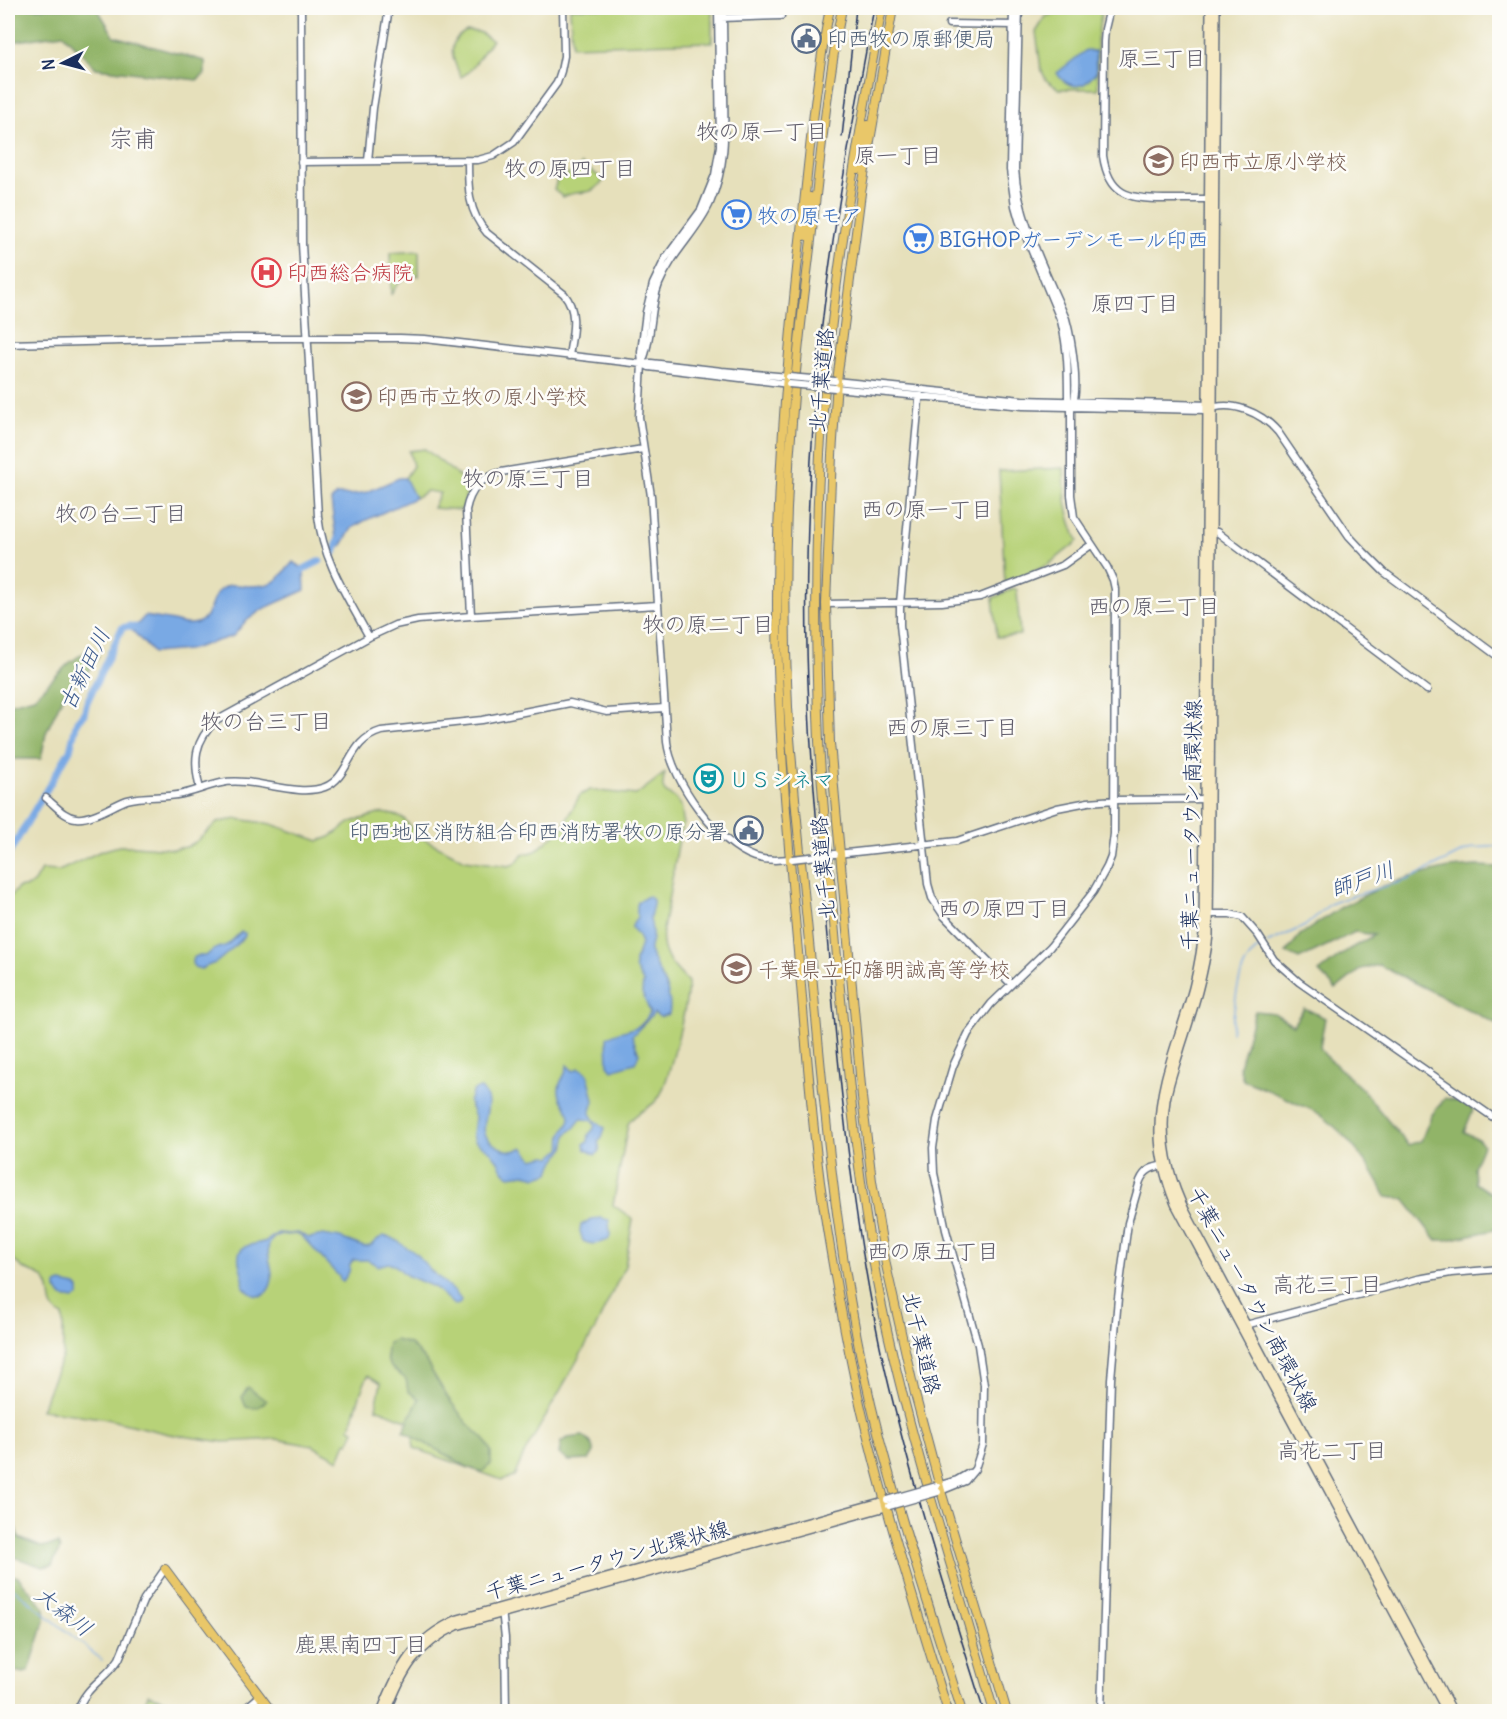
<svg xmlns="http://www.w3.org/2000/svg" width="1507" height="1719" font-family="Delius,'Klee One',sans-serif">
<rect width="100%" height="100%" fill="#fdfcf7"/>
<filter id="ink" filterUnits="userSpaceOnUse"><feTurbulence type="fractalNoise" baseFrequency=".0167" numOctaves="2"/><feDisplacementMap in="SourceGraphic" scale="12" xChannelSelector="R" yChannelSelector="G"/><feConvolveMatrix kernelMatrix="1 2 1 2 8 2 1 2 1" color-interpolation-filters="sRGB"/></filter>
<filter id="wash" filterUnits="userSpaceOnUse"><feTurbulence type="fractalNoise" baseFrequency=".008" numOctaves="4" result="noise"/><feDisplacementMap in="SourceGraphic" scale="24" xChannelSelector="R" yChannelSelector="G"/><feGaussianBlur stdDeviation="1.35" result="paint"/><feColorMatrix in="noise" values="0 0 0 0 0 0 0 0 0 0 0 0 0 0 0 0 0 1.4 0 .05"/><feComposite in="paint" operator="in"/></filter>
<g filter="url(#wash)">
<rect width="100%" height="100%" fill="#e6e0bb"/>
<path fill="#b7d278" stroke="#69806b" stroke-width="1.5" d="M570,8h142v34l-140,4z
M1102,8l-5,32 1,49h-39l-13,-9 -5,-11 -5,-37 10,-16 29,-6z
M467,31l12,1 13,8 -23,32 -8,5c-9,-18 -16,-36 6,-46z
M582,164l22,16c-16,20 -23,7 -41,17l-9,-7 4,-14 13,-2z
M419,251v25c-14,1 -22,6 -28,19l-1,-42z
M425,449l47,38 -6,8 -4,15 -29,-2 7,-15 -13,-2 -12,7 -10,-20 8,-12 -4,-15z
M1064,468c1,30 2,46 14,73l-30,24 -43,19 -6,-113z
M1014,588l3,2 3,45 -23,2 -4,-39z
M665,773c-7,26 5,16 15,31 4,7 1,13 4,19l-5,16 -16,91c-3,25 9,35 25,52 1,16 -20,102 -29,115 -8,13 -23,13 -31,27l-15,81 20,14 -8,47 -31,65 -71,125 -9,21 -12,3 -88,-32 -3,-26 -35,-14 5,-25 -13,-8 -7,17 -11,36 4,2 -5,13 -3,-1 -7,18 -26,-14 -37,-7 -53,3 -54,-8 -67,-16 -61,-8 22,-55v-39c-19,-8 -8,-26 -19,-37 -4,-5 -12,-6 -18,-9 -7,-3 -12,-11 -18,-16v-355l10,-11 11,-2 5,-4 7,-12 18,1 42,-20 18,-5h15l39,3 14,-2 10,-6 21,-19 20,-3 33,5 48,17 11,-4 21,-15 31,-9 12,2 9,3 17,19 45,23 44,6 7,-3 6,-8 14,-4 26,-23 18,-33 10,-5 46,5z
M148,1694l47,17h-53z"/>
<path fill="#91b468" stroke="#567263" stroke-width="1.5" d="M8,8h89l17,28 91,25v13l-8,6 -101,-12 -33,-34 -52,8 -3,23z
M91,648l8,8 -14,19 -20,17 -19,41 -5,26h-33v-55l26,-7 35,-34z
M1477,866l22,1v158l-120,-60 -18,4 -25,20 -17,-17 29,-22 26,-15 -19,-3 -56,27 -13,-6 14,-18 40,-27 41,-21 29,-10 39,-9z
M1304,1008l21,10 -5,29 4,7 38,35 46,56 13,-4 10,-25 14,-18 23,6 5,6 -9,22 13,6 6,7 -9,22 1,16 24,15v31l-52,11h-11l-32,-41 -18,-2c-14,-30 -40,-64 -67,-83 -6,-4 -14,-7 -21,-10 -18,-9 -37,-17 -55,-24l-4,-14 16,-55 19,2 19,12z
M395,1340l15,4 15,16 23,38 19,25 17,16 7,12v13l-9,8 -13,-4 -66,-37 16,-32 -11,-8 -2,-12c-16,-11 -23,-16 -18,-36z
M248,1387l18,14c-7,7 -11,8 -20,6l-4,-10z
M583,1436l8,7 3,9 -5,8 -20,1 -10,-7 2,-12 7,-4z
M8,1524l7,2 4,12 22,9 17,-3 2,5 -8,16 -9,2 -35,-12z
M8,1574l10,3 26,30 1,13 -16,51 -5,2 -16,-3z"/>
<path fill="#79a9e4" stroke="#4a6ca1" stroke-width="1.5" d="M1086,50l5,2 4,-1 1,22c-4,3 -8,9 -12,11 -11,5 -22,-2 -27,-11z
M399,478h6l10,20 -51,23 -12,7 -10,17 -3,2 -2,-1 -6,-45 5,-6h15l16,-3z
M293,562l11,7 1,21 -42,19 -18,13 -12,14 -45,14 -35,3 -21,-23 13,-14c9,2 19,3 28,5 6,1 11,4 18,3 26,-2 14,-33 39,-39 5,-1 12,1 18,1 29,0 28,-5 45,-24z
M648,896l5,4c1,7 -3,12 -3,19 1,6 3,12 2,18 0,5 -3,10 -2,14 6,22 24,39 19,63l-9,3 -6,-4 -22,23 7,18 -4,9 -23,7 -4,-5 -1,-27c15,-12 33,-3 43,-26l-8,-19 1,-11 -8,-14v-7l6,-17 -3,-9 -6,-7v-2l5,-9v-12l1,-3z
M241,932l4,1v3c-6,6 -24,24 -30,27 -5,2 -9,3 -14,6l-7,-2 -2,-4c1,-9 7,-7 14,-7l7,-6 14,-5z
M567,1065l6,6 6,-3c2,1 6,2 8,5 1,1 7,26 7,28 -1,5 -4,9 -3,14 2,6 9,10 14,13l-3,9 -4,4c1,6 4,11 -3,14l-10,-6 -1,-5 4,-2 1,-8 4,-4 2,-5 -4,-5 -10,-1 -6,8 -8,7 -3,15 -11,15 -3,9 -13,4 -12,-3 -15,2 -8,-6 -4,-9 -7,-9 -16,-11 -2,-6 2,-18 -6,-15 4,-11 7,-3c23,18 -16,44 21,60 8,4 14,4 22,-1l10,12 13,-3 6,1 9,-8c1,-5 0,-10 1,-14 2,-7 8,-10 8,-18 -1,-9 -11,-15 -11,-26 -1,-11 8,-15 8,-26z
M600,1218l9,2 1,16 -2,4c-9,3 -15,6 -25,1l-3,-10 1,-6 11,-6z
M278,1233l11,1 9,-1 11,5 14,-3 17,3 24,9 6,-1 8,-7 6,-3 10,3 24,16 11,14 26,23 6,8 -2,4 -5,1 -20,-18 -28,-12 -10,-9 -8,-3 -10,3 -10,-6h-15l-3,5 -1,7 -6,9 -3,-1 -1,-4c-7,-6 -36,-40 -39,-41 -7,-2 -12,1 -19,-1 -23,8 -8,28 -9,43 0,8 -3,13 -8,18 -10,3 -14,-2 -21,-9 2,-10 -3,-15 -4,-24 -3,-20 15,-16 27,-21 4,-2 8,-6 12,-8z
M61,1283l15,3 3,3v7l-5,3 -12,-2 -6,-8v-4z"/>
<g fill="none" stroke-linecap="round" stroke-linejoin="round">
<path stroke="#79a9e4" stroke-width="1.5" d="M1267,943l38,-17 25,-22 19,-7 58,-17 56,-28 10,-4 27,-2
M1231,1032c5,-28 4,-70 31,-86
M8,1587l6,2 88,71"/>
<path stroke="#79a9e4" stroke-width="7" d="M334,553l5,-15
M299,574l5,-5 16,-8
M8,855l62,-105 7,-29 7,-7 3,-12 35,-74 7,-2 13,3"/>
</g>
</g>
<g filter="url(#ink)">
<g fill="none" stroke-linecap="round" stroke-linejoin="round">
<defs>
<path id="tertiary" d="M301,8l1,236 16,272c5,45 30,82 51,121
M718,8l2,138 -5,29 -14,35 -36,49 -12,25 -7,28 -5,40 1,12 -3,53 12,79 16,246c5,39 50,102 88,115 13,4 24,3 37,2
M1019,8l-4,161c3,51 31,103 51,150 5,18 15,74 5,88
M1110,8l-5,21 -1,13 -1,114c6,39 25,43 61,43 15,0 31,0 47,0
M721,18l60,-2
M949,24l66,1
M368,161l5,-53 16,-100
M468,161c0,27 0,51 19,72l77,61c15,18 8,41 5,62
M301,162l177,-2 15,-4 21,-14 43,-59 4,-12 3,-15 -1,-48
M8,344l228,-6h164l25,1 217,25 9,-1 71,8 67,6
M643,360c10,-24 6,-51 16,-76 13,-32 38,-52 51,-81 16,-37 15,-69 14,-108 0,-29 -1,-58 -1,-87
M645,365l4,2 140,17
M835,381l187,19 188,5
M835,388l188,18 184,4c24,-11 55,3 71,22l71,104 15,16 20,20 116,86
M920,390l-20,213v22l28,259 4,14 12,18 67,68
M1211,531l6,1 210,158
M826,604l116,-2 38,-5 83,-32 28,-20
M471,616l-5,-106c4,-20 15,-33 35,-38l142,-23
M200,789c-7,-28 -6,-48 16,-68l153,-84 26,-12 23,-5 53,-4 187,-11
M46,798c9,7 18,19 30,20 15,2 37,-13 51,-18 16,-5 34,-2 50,-5 15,-2 29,-9 44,-12 32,-7 74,15 104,4 26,-10 22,-46 56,-56l101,-11 88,-17 37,9 57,-4
M837,854l120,-13 100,-33 31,-6 27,-2 92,-1
M1205,914h25l12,3 16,18 16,25 25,22 201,140
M1242,1326l176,-47 33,-6 49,-4
M937,1486l20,-6 12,-7
M938,1492l27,-11 10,-12 8,-25 1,-59 -6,-40 -32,-115 -12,-57 -1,-25 4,-28 16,-54 15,-32 23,-30 59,-57 43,-55 14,-25 4,-10 3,-23 1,-245 -2,-9 -6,-13 -33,-50 -3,-22v-88l-3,-5c0,-28 0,-54 -7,-81l-42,-101 -4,-14 -5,-36 3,-162
M502,1610l3,28 1,74
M77,1712c9,-27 28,-32 42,-53l25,-60 21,-30
M241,1712l19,-16
M1101,1712l10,-333 7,-81 10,-75 12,-42c5,-12 13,-14 25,-16"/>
<path id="secondary" d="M1210,8l-7,926c-3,23 -7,46 -14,68 -12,41 -30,82 -30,125 -1,27 6,52 16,77l272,508
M1216,8l-7,927c-4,38 -16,75 -28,112 -5,17 -12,35 -15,53 -6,39 3,78 20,112l267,500
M381,1712c17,-44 32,-73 77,-93l426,-118
M387,1712c15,-41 30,-67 70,-86l429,-119"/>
<path id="primary" d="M165,1569l107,143"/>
<path id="trunk" d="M830,8c-14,70 -20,142 -28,214 -14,127 -25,253 -25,381 0,124 12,248 23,371 6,69 11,139 20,208 10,71 23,142 38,213 24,107 58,212 90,317
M842,8c-15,76 -22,154 -31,232 -6,51 -13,103 -17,155 -9,103 -11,208 -6,312 5,89 16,178 24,267 13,144 26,289 59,430 25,104 59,205 91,308
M882,8c-27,148 -53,296 -62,446 -5,96 -5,192 -1,287 4,72 12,144 18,216 11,116 21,231 44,345 29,139 74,273 113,410
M893,8l-32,185 -24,188 -5,74 -6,149 4,139 32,354 10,84 14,84 29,129 26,97 66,221
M858,169l10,-44
M807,236l3,-39"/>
</defs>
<use href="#tertiary" stroke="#626d7f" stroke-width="9"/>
<use href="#secondary" stroke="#626d7f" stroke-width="10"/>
<use href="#primary" stroke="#626d7f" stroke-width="10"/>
<use href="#trunk" stroke="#626d7f" stroke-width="10"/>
<use href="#tertiary" stroke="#fff" stroke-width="6"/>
<use href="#secondary" stroke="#f6e9c3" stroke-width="7"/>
<use href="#primary" stroke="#e9c769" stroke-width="8"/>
<use href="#trunk" stroke="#e9c769" stroke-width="8"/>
<path stroke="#1b2f5e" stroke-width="1.5" d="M874,8c-24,130 -50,261 -59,394 -8,101 -11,203 -6,304 3,81 12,162 19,242 12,142 26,283 57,421 27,116 63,229 99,343
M842,137l14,-129"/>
<defs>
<path id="tertiary-bridge" d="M789,377l46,4
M789,384l46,4
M792,859l43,-5
M887,1500l50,-14
M889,1506l49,-14"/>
</defs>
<use href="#tertiary-bridge" stroke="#626d7f" stroke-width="9" stroke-linecap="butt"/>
<use href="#tertiary-bridge" stroke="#fff" stroke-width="6"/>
</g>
</g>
<defs>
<symbol id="civic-ring" viewBox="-11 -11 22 22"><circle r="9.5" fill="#fdfcf7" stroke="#5c6f8a" stroke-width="1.5"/><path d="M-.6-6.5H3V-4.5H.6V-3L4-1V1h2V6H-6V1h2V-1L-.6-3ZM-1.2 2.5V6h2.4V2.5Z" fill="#5c6f8a"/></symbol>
<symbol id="school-ring" viewBox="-11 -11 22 22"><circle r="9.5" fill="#fdfcf7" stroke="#8d6e63" stroke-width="1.5"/><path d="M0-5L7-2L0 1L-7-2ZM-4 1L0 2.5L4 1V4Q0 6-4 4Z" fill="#8d6e63"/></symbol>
<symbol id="supermarket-ring" viewBox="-11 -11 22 22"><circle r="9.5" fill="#fdfcf7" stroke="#3f7fe0" stroke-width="1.5"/><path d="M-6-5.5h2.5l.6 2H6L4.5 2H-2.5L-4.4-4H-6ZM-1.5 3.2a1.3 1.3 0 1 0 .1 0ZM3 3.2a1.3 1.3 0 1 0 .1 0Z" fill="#3f7fe0"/></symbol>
<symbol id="hospital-ring" viewBox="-11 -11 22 22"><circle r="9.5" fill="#fdfcf7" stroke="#e0444e" stroke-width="1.5"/><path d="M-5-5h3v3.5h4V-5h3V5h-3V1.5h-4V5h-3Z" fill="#e0444e"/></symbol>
<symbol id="theatre-ring" viewBox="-11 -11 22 22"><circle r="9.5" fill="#fdfcf7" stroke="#0f9aa8" stroke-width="1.5"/><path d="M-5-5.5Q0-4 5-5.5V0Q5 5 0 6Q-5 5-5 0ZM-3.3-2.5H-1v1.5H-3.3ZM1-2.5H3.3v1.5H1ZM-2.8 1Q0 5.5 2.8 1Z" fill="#0f9aa8"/></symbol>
</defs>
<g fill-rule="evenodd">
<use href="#civic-ring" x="790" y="22" width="33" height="33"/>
<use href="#school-ring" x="1142" y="144" width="33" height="33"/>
<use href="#supermarket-ring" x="720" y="198" width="33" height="33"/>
<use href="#supermarket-ring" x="902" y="222" width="33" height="33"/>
<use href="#hospital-ring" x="250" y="256" width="33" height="33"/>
<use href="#school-ring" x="340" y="380" width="33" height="33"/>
<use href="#theatre-ring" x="692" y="762" width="33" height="33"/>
<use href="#civic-ring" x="732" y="814" width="33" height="33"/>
<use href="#school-ring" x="720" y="952" width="33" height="33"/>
</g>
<g text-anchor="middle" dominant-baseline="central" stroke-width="5" stroke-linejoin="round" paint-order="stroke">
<g font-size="21" fill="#4e5e75" stroke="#fdfcf7" text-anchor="start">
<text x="827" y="38">印西牧の原郵便局</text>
<text x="727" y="831" text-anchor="end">印西地区消防組合印西消防署牧の原分署</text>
</g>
<g font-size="21" fill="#785e54" stroke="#fdfcf7" text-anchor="start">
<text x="1179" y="161">印西市立原小学校</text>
<text x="377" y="396">印西市立牧の原小学校</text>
<text x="758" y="969">千葉県立印旛明誠高等学校</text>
</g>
<g font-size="21" fill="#366cbe" stroke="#fdfcf7" text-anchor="start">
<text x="757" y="215">牧の原モア</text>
<text x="939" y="239">BIGHOPガーデンモール印西</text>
</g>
<g font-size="21" fill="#be3a42" stroke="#fdfcf7" text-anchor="start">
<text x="287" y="272">印西総合病院</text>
</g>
<g font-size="21" fill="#1b2f5e" stroke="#fdfcf7">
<text transform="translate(821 380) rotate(-85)">北千葉道路</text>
<text transform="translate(1191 825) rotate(-89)">千葉ニュータウン南環状線</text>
<text transform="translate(823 868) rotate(-95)">北千葉道路</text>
<text transform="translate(1253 1299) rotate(62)">千葉ニュータウン南環状線</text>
<text transform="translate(922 1343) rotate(77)">北千葉道路</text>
<text transform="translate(607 1560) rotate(-15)">千葉ニュータウン北環状線</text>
</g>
<g font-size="21" fill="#0d838f" stroke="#fdfcf7" text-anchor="start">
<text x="729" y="779">ＵＳシネマ</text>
</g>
<g font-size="22" fill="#605d6b" stroke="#fdfcf7">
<text x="1162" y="58">原三丁目</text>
<text x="762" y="131">牧の原一丁目</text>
<text x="898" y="155">原一丁目</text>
<text x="570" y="168">牧の原四丁目</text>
<text x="1135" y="303">原四丁目</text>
<text x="528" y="478">牧の原三丁目</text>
<text x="927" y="509">西の原一丁目</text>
<text x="121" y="513">牧の台二丁目</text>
<text x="1154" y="606">西の原二丁目</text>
<text x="708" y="624">牧の原二丁目</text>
<text x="266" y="721">牧の台三丁目</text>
<text x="952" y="727">西の原三丁目</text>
<text x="1004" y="908">西の原四丁目</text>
<text x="933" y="1251">西の原五丁目</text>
<text x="1327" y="1284">高花三丁目</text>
<text x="1332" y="1450">高花二丁目</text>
<text x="361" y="1644">鹿黒南四丁目</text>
</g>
<g font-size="22" font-style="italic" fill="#3c5a8d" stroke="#fdfcf7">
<text transform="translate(84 669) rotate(-64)">古新田川</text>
<text transform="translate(1362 879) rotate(-19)">師戸川</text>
<text transform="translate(64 1611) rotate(38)">大森川</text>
</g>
<g font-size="24" fill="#605d6b" stroke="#fdfcf7">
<text x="133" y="138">宗甫</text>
</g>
</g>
<rect width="1507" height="1719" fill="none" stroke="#fdfcf7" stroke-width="30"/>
<g transform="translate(63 63) rotate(264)" stroke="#fdfcf7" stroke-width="4.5" paint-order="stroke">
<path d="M0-4.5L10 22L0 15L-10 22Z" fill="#1b2f5e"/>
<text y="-9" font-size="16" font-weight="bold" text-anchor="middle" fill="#1b2f5e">N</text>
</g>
</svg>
